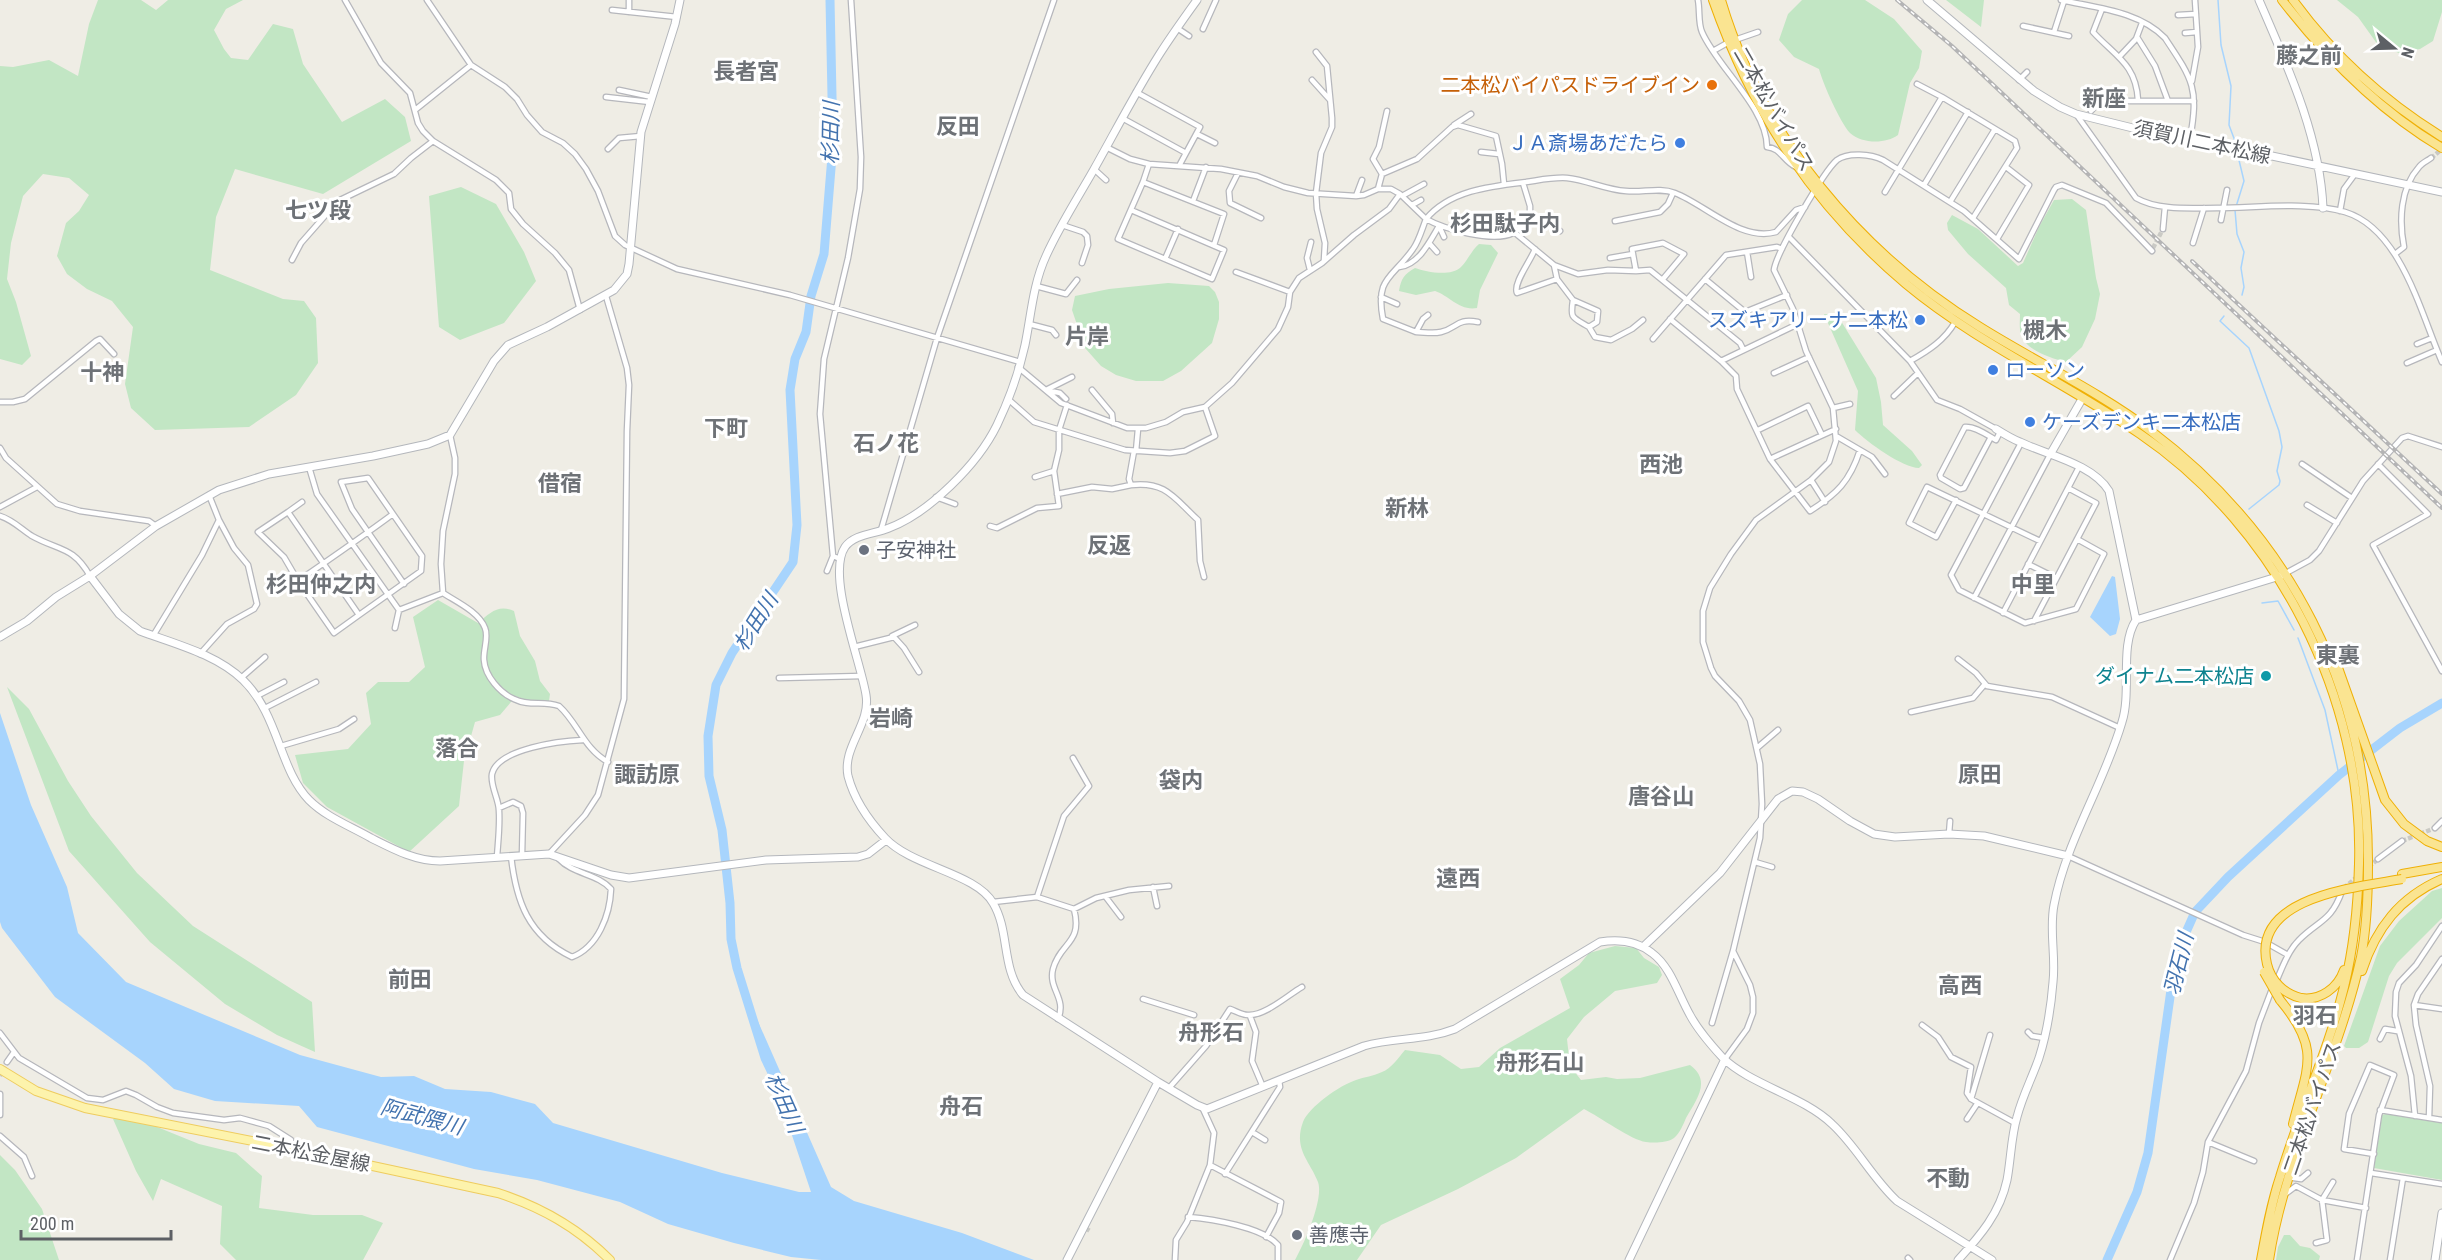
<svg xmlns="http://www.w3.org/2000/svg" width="2442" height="1260" font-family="'Roboto Condensed','Noto Sans JP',sans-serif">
<rect width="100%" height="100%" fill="#efede5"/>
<path fill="#c2e6c4" d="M98,0h43l15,10 12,-10h75l-17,9 -12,21 10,19 7,9 17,2 25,-36 20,5 10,35 39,58 43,-23 20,18 6,24 -88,53 -88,-25 -19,48 -6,53 73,29 21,2 12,17 2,45 -22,32 -47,32 -94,3 -24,-22 -6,-24 8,-57 -21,-26 -25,-12 -20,-15 -10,-18 9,-33 13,-12 10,-16 -20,-17 -26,-4 -20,22 -12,47 -4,36 9,23 15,54 -9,9 -22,-6v-293l13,1 36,-7 29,16 11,-52z
M1802,0h63l29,19 28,32 -3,17 -9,15 -12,52c-12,9 -36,9 -48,-2 -10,-11 -27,-49 -31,-64l-25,-12 -15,-17 9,-26z
M1946,0h38l-3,27z
M2337,0h105v12l-9,29 -13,8 -21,4 -21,-8 -20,-28z
M461,187l35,17 28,48 12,29 -32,42 -44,17 -21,-13 -10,-131z
M2072,199l14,11 10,68 4,16 -5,25 -13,28 -16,15c-15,-4 -40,-11 -45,-28 -2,-6 -1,-14 -1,-20l-11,-9 -3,-17 -38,-34 -20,-24 -1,-7 5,-8 26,14 40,37 5,-3 16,-36 15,-27z
M1479,244l12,1 7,8 -18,37 -3,18c-18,3 -27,-12 -42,-17l-19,4 -17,-4c2,-12 5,-17 16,-23 11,4 36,9 46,-1 7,-7 10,-16 18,-23z
M1168,283l41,3 6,6 4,10v17l-7,24 -31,28 -18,10h-27l-20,-6 -15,-9 -16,-18 -13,-38 3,-14 34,-7z
M1824,314l8,1 9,6 35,57 5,24 2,23 29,26 10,14 -3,3c-16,0 -52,-26 -64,-38l3,-39z
M438,600l40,23c12,-10 20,-19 36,-12l6,25 15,25 5,20 10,13 -1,7c-13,2 -22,1 -33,-5l-16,19 -25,7 -11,39 -5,45 -50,46 -82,-45 -24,-24 -8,-28 53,-6 23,-25 -5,-31 12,-11h31l16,-15 -12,-50z
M7,687l22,22 39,72 23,35 46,57 56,53 119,76 3,50 -38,-17 -52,-31 -75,-62 -81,-91z
M2442,888v30l-45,45 -8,13 -21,66 -9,6h-13l-2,-2 36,-100 19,-25 33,-30z
M1615,946l21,2 8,10 15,9 3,8 -5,8 -42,8 -31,26 -17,22 3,27 11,14 25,-3 11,2 23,-1 50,-13c22,16 6,35 -4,53 -3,7 -6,15 -12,20 -7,5 -20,5 -28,4 -15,-2 -46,-25 -62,-33l-68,49 -58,31 -77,36 -24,35h-62c9,-16 29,-61 23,-78 -8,-21 -25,-33 -15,-60 6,-15 37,-37 53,-42 8,-3 18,-4 26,-8 9,-3 17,-15 23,-22l35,5 21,14 18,-2 21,-19 70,-40 -10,-29 19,-14 10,-12z
M2386,1114l56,9v57l-68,-12 8,-53z
M130,1116l69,28 37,9 26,23 -3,32 54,7h49l21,8 -20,37h-127l-16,-16 2,-38 -61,-27 -8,22 -17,-30 -23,-52z
M0,1155l15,15 27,39 17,51h-59z
M2284,1235h6l10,11 10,2 10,8 -1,4h-43l2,-13z"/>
<path fill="#a7d4fd" d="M2112,576l3,1 5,42 -4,15 -6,2 -20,-19z
M0,713l31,92 36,82 11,46 48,49 174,73 81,22 33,-1 31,13 46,3 44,12 18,19 169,50 77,19h12l-70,-209 90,204 23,14 108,32 72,27h-213l-30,-3 -57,-14 -66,-19 -48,-22 -83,-22 -63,-11 -157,-42 -18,-21 -84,-5 -41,-12 -29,-26 -90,-66 -53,-69 -2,-6z"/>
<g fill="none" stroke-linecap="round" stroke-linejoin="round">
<path stroke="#a7d4fd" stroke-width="1.5" d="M2218,0l3,45 10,41 -2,39 6,16
M2238,156l6,25 -9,29 2,24 7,18 -3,16 3,19 -2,8
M2224,316l-4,5 29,27 30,83 3,16 -5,24 3,10 -1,4 -30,24
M2262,603l16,-2 16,29
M2298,638l27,72 14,65"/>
<path stroke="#a7d4fd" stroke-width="9" d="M776,1081l-11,-23 -28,-90 -6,-29 -1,-36 -8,-73 -13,-54 -1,-40 8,-51 16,-32 61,-91 4,-37 -7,-135 5,-31 11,-27 5,-36 13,-42 9,-110 -3,-144
M2107,1260l30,-68 11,-39 23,-163 12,-51 12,-27 33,-35 111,-102 61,-47 42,-25"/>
<path stroke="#cacac5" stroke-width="4.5" stroke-dasharray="4.5 2" stroke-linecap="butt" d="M2431,158l11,-9
M2153,248l10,-19
M2402,841l33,-13
M2344,888l34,-29
M0,1076l7,-14
M1080,1225l10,6"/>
<defs>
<path id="street" d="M345,0l36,63 29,30 8,30 5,8 10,10 63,39 13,13 2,16 12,15 32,29 14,17 11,40
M427,0l44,65 34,22 12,12 10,16 15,17 21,11 12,11 11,15 12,22 17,45 10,9 52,24 113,26 230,67
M1698,0c2,10 0,23 4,32 15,35 65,76 65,115 14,1 17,15 29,20
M2061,0c35,8 78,11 104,38 28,42 34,50 25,101
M2102,9l-9,23c22,24 43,32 45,68
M612,10l65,7
M629,12v-12
M2178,15l18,-1
M2023,26l46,10
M1177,28l12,8
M1203,29l13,-29
M2054,32l10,-31
M2185,33l12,-1
M2137,37l18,29 13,35
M1713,51l16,-9 29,-10
M1316,52l11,14 5,52v9l-11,26 -5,40 1,16 8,34 -1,17
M2120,56l16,-17 6,-16
M1312,80l18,20
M2019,80l8,-8
M2192,81l6,-34 -3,-47
M1917,84l25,13
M619,90l33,7
M1136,92l64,35 -21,39
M606,97l44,5
M2127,101h67
M415,110l56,-45
M2091,111l18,-20
M2076,114l60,84c23,13 55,10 81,10 38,0 92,-7 128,4 56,17 76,102 97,150
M1122,118l64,35
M1454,125l17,-11
M1197,134l18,9
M1106,147l24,12 19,5 72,5 36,7 27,11 24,6 48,3 8,-1 14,-6h13l9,5 26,25c24,-29 66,-33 100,-37 14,-2 28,-5 41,-4 20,2 39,12 59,13 16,2 33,-4 49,2 31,12 66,49 101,39l20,-22 9,-3
M608,149l11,-11 22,-2
M1481,152l18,2
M1094,169l12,11
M1238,173l-9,18 1,12 31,15
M1382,174l35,-15 35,-32 6,-2 38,11 6,28 2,20
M1143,182l81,32 -10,31
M1924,185l44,-73
M1378,189l4,-15 -9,-15 6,-12 8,-36
M1885,192l57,-95 73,44 2,7 -44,70
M1356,196l6,-16
M1402,196l22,-12
M1193,201l13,-34
M1950,202l45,-73
M1412,205l9,-5
M1131,210l93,40 -12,29 -94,-40 25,-57 6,-18
M2340,211l4,-22 11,-15
M1530,216l30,15
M2221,220l6,-30
M1615,221l45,-9 8,-8 5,-11
M1062,225l21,7 4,4 1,9 -6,18
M1439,226l5,11
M2163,229l2,-22
M1514,232l40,33 3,14 16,21 25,11 -1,11 -8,5c-17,-10 -19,-8 -16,-27
M1789,237l121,124 27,39 23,9 36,20
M1997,239l32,-54 -23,-18
M1429,243l8,9
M2193,243l11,-35
M1535,249c-5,13 -22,34 -18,44l40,-14
M1747,252l4,25
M2395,254l9,-7c-5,-26 -4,-59 15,-80 3,-4 8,-6 12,-9
M1610,258l23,-4
M1165,259l13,-30
M292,260l9,-17 37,-42 56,-27 17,-16 22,-17
M1554,265l24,9 30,-4 28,1
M1399,267c20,-2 31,-26 40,-41
M1310,270l-3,-12 4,-16
M1236,272l54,20
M1663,279l21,-25 -21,-11 -31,6 4,22 14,-1 90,73 3,6
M1705,279l40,33 42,-17
M1036,286l30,8 11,-14
M1381,297l16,7
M1428,315l-5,4 -7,13 -33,-13c-8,-42 9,-40 30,-70 6,-8 9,-20 13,-30 18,10 67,24 87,14 7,-4 13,-11 17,-17v-10l-7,-23
M1670,319l51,42 15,15 1,13 33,70 40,52c27,-17 40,-30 50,-61
M1029,324l23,6 4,5
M1589,327l6,10 16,3 21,-11 11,-9
M1416,332c8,0 16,2 25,0 17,-4 15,-14 37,-10
M1653,339l73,-84 51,-8 5,2
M2417,344l15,-6
M1721,361l77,-37
M1910,361c18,-10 35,-21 45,-39
M2407,363l30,-13
M1018,367l43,36 66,25h19l20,-6 17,-10 22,-5 27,-24 46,-54 10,-22 2,-15 9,-14 23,-15 32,-28 35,-26 11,-15
M1774,373l35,-16
M1046,390l26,-13
M1046,390l14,3 6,6
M1092,390l20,24 1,9
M1894,396l24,-23
M1008,399l26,23 91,28 45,3 15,-2 30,-15 -10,-29
M0,402h13l12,-3 71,-58 4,-2 14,15
M1833,408l17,-4
M1758,430l50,-24 14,29
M1836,436l36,21 13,17
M1991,437l-27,51 -4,1 -19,-11 -1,-3 25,-48c10,-1 22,8 31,13l4,-8
M2021,443l-70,132 8,15 66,33 51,-14 28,-55 -27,-15
M0,448l6,10 51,46 23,7 69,10 7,5
M1134,451l-5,28 2,6c35,-4 43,13 67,35l2,41 4,16
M1136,451l2,-22
M1770,459l66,-30
M2302,464l50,34
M2378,464l50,50 -55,31 69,126
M309,467l8,27 82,116 44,-17 -2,-29 2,-33 12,-57v-16l-5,-23
M1035,477l19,-6
M1811,480l14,22
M1057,494l35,-7 20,2 19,-4
M936,497l19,7
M1956,500l-20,37 -27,-14 18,-36 113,54
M2307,505l30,18
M0,507l37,-20
M288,512l14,-10
M0,516c13,4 21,13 32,20 27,15 41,10 58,40
M990,526l7,2 40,-20 22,-2 -5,-35 5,-21v-20l8,-25
M881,530l56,-192 117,-338
M840,559l-7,-3 -13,-142 4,-55 24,-101 12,-69 1,-32 -10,-157
M2028,564l28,14
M827,571l6,-15
M2286,573l24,-13 9,-9 44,-70 39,-43 6,-2 34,11
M298,581l-14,-24 -26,-25 30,-20 71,103 -25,18 -36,-52c32,-22 64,-44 95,-67
M443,593c14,9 36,19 42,35 4,9 -2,22 -1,32 1,16 16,33 30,39 16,8 29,1 45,7 19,17 25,43 49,56
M1974,598l77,-145
M2003,613l76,-146
M359,615l62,-44 1,-15 -54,-78 -27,4 11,27 52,75
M2034,621l62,-118 -28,-15
M395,628l4,-18
M153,636l49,-81 17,-35 -10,-25
M892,636l23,-11
M854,647l40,-10 10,11 15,24
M200,654l27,-30 27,-15 3,-5 -9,-39 -14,-17 -15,-28
M1958,659l18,14 11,13 65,11 68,31
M241,678l24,-21
M779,678l83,-2
M257,696l27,-14
M265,708l51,-26
M1911,712l62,-14 12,-14
M281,746l58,-17 15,-10
M1757,748l21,-18
M499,808l14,-6 8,4 2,7 -1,42
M2435,828l7,-7
M1949,834l1,-13
M549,854l36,-39 13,-20 26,-96 3,-268 2,-46 -2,-17 -21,-72
M511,856c5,45 17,80 61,101 26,-10 38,-42 39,-68 -13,-15 -38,-15 -52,-30
M2068,856l175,79 22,7 23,13
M497,857c1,-15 3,-31 2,-46 0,-12 -9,-25 -7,-37 6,-26 70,-33 91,-34
M2378,859l24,-18
M1755,862l17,5
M1153,887l4,19
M1105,896l16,21
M1037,897l27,-81 25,-30 -16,-28
M993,902l44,-5 37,12 22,-11 33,-8 40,-4
M2276,982c6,-14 12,-31 23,-42 20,-20 32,-18 43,-49
M1143,999l51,16
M2414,1005l28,4
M1250,1016l6,16 -4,29 11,26
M1058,1019c9,-21 -10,-30 -5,-50 7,-27 30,-25 21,-60
M1712,1023l21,-72
M1922,1025l16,12 13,20 20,10 -4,26 4,6 44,24
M2028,1032l4,4 12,2
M0,1033l19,25 68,40 16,2 23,-9 10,4 21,12 16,6 51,7 16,-2 29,8 22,14 1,9
M2380,1039l5,-10 12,2
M1725,1059l22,-30 6,-16v-16l-3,-12 -17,-34 27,-113 2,-34 -2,-40 -10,-44 -11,-19 -24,-25 -4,-8 -8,-26v-31l7,-23 21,-34 25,-34 55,-40 18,-18 7,-21 -3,-33 -27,-57 -13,-42 -19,-39c2,-17 50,-99 63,-110 11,-8 34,-6 46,0l81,51 55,48 35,-69 2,-3 6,-2 44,18 46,48
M7,1062l7,-10
M1169,1088l37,-42 24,-37c6,2 12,6 18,6 17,1 40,-20 54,-28
M0,1094v21
M1971,1099l19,-64
M2380,1110l62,10
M2415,1116l-4,-40 -16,-60 1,-24 3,-9 17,-18 26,-39
M2429,1118l1,-32 -14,-61 -2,-20 4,-11 24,-35
M1967,1119l10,-15
M1252,1132l13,8
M0,1136l24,21 8,19
M2208,1142l46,19
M1210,1165l71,37 -2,11 -13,24
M2371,1173l71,11
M1225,1174l55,-87 -1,-7
M2287,1177l14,2 7,-6
M2333,1182l-11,18 44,8
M2284,1195l12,-9 26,14 5,40 -11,3
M1188,1217c23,2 75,10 90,28v15
M1908,1258l2,2
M1175,1260l1,-20 11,-18 23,-57 4,-32 -11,-24
M2170,1260l24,-57 9,-31 5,-30 38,-71 13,-48 13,-34
M2357,1260l22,-145 15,-40 -24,-10 -21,49 -5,35 30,5
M2390,1260l13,-82"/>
<path id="secondary" d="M1197,0c-13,18 -26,36 -38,55 -24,38 -44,77 -66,116 -16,28 -34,56 -47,85 -13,28 -15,60 -21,89 -6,27 -16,55 -28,80 -19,39 -68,88 -108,103 -14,6 -35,6 -44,19 -19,28 16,115 21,148 5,29 -24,52 -18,81 6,23 22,46 37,62 27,29 91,35 108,65 17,28 8,66 30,92l135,87 39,23 10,4 157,-63c31,-9 60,-5 91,-17l145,-87c18,-3 37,-1 52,11 19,14 26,41 38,62 8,15 21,30 33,43 28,27 80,38 109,66 25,23 40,54 65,77l95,59
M1927,0l107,91 26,16 16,7 73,18 71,13 222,47
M2259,0c28,65 61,136 64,208
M2051,453l31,-54
M90,576l29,38 21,17c35,13 76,23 103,49 36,35 36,89 66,120 17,17 41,26 62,38 22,11 44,23 69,23l109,-7 62,21 18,3 137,-18 92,-3 10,-3 18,-14
M2136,620l144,-44
M0,637l27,-16 29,-24 34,-21 66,-50 63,-36 50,-16 104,-18 55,-12 22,-9 44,-74 14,-16 39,-18 67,-37 13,-16 2,-10 12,-132 34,-108 5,-24
M1643,947l77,-74 58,-74 14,-8 11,1 15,7 32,22 24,13 21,3 54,-3 35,2 84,20
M1067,1260l91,-178
M1629,1260l96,-201
M1958,1260c22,-24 42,-47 49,-80 4,-21 4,-43 10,-63 5,-20 15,-39 22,-59 8,-25 12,-51 14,-76 3,-26 -4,-52 1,-77 12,-64 50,-121 68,-183 10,-31 -3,-76 14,-102l-27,-129c-16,-27 -62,-36 -89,-49 -8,-3 -16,-8 -24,-13
M2435,1260l7,-47"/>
<path id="primary" d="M0,1069l36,22 49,17 218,43 195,42c43,14 79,34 112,67"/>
<path id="highway" d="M1713,0c40,114 101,206 193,284 72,60 157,97 234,150 138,94 224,264 219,430 -1,41 -5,83 -15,123 -16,65 -45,126 -64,190 -9,27 -14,55 -19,83
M1721,0c40,136 139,253 259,327 56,35 118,64 171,104 140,106 218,258 217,433 0,31 -1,63 -7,93 -23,104 -76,198 -92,303
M2282,0c45,58 96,110 160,148
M2293,0c40,55 91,101 149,137
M2336,662l49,138 19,24 23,17 15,6
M2402,874l40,-7
M2362,971c14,-43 38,-74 80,-92
M2301,998c19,3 37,-10 43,-28
M2280,1000c42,50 27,67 13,124"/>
</defs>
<use href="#street" stroke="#b6b7bc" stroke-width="7"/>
<use href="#secondary" stroke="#b4b7bc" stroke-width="9"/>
<use href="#primary" stroke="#eecc5f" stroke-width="10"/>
<use href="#highway" stroke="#efb006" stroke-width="10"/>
<use href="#street" stroke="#fff" stroke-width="4.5"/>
<use href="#secondary" stroke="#fff" stroke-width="7"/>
<use href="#primary" stroke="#fdf3ac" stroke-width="8"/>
<use href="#highway" stroke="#fae491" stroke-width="8"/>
<defs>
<path id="rail" d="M1897,0l55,46 490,462
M2192,261l250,233"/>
</defs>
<use href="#rail" stroke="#b4b4b5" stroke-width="4"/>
<use href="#rail" stroke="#fff" stroke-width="1.5" stroke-dasharray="4.5" stroke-linecap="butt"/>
<defs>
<path id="highway-bridge" d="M2264,972l16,28
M2301,998c-17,-4 -30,-17 -34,-34 -16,-68 92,-77 135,-85"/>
</defs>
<use href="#highway-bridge" stroke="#efb006" stroke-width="10" stroke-linecap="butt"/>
<use href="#highway-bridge" stroke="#fae491" stroke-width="8"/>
</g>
<circle fill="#e8710a" stroke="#fff" stroke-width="2" cx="1712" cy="85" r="6"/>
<g fill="#3f7fe0" stroke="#fff" stroke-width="2">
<circle cx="1680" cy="143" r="6"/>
<circle cx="1920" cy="320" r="6"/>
<circle cx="1993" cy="370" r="6"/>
<circle cx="2030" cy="422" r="6"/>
</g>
<g fill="#6b7280" stroke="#fff" stroke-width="2">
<circle cx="864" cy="550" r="6"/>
<circle cx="1297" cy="1235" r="6"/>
</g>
<circle fill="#0f9aa8" stroke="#fff" stroke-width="2" cx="2266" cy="676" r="6"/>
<g text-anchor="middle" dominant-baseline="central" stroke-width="6" stroke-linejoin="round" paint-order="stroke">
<g font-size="20" fill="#c56008" stroke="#fff" text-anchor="end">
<text x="1700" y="85">二本松バイパスドライブイン</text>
</g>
<g font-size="20" fill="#5d6065" stroke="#fff">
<text transform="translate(1774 109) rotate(60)">二本松バイパス</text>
<text transform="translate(2202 142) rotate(12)">須賀川二本松線</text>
<text transform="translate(2312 1108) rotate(-71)">二本松バイパス</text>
<text transform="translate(311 1153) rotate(11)">二本松金屋線</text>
</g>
<g font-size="20" fill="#366cbe" stroke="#fff" text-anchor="end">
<text x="1668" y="143">ＪＡ斎場あだたら</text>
<text x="1908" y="320">スズキアリーナ二本松</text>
<text x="2005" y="370" text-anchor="start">ローソン</text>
<text x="2042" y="422" text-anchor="start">ケーズデンキ二本松店</text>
</g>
<g font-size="20" fill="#5b616d" stroke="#fff" text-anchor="start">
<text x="876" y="550">子安神社</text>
<text x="1309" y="1235">善應寺</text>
</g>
<g font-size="20" fill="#0d838f" stroke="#fff" text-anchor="end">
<text x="2254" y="676">ダイナム二本松店</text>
</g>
<g font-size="21" font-style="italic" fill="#4373af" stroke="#fff">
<text transform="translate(831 133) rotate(-89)">杉田川</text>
<text transform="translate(756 622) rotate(-58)">杉田川</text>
<text transform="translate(2179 964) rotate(-76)">羽石川</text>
<text transform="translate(784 1103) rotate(66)">杉田川</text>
<text transform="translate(422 1117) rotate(15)">阿武隈川</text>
</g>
<g font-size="22" font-weight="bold" fill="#6e7277" stroke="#fff">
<text x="2309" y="55">藤之前</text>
<text x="746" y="71">長者宮</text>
<text x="2104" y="98">新座</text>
<text x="958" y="126">反田</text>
<text x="318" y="210">七ツ段</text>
<text x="1505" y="223">杉田駄子内</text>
<text x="2045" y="330">槻木</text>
<text x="1087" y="336">片岸</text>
<text x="102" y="372">十神</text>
<text x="726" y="428">下町</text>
<text x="886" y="443">石ノ花</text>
<text x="1661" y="464">西池</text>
<text x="560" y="483">借宿</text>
<text x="1407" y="508">新林</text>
<text x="1109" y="545">反返</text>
<text x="321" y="584">杉田仲之内</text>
<text x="2033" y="584">中里</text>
<text x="2338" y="655">東裏</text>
<text x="891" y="718">岩崎</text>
<text x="457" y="748">落合</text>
<text x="647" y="774">諏訪原</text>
<text x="1980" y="774">原田</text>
<text x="1181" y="780">袋内</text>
<text x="1661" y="796">唐谷山</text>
<text x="1458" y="878">遠西</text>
<text x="410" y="979">前田</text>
<text x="1960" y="985">高西</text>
<text x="2315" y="1015">羽石</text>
<text x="1211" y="1032">舟形石</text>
<text x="1540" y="1062">舟形石山</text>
<text x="961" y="1106">舟石</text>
<text x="1948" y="1178">不動</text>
</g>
</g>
<g transform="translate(2394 48) rotate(109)" stroke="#ffffff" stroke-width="4.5" paint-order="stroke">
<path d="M0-4.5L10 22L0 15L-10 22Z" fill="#5d6065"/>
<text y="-9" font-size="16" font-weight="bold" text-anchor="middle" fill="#5d6065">N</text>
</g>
<path d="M21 1230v9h150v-9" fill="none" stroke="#5d6065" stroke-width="3"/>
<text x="30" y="1230" font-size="18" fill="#5d6065" stroke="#ffffff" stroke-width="4.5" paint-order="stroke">200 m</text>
</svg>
